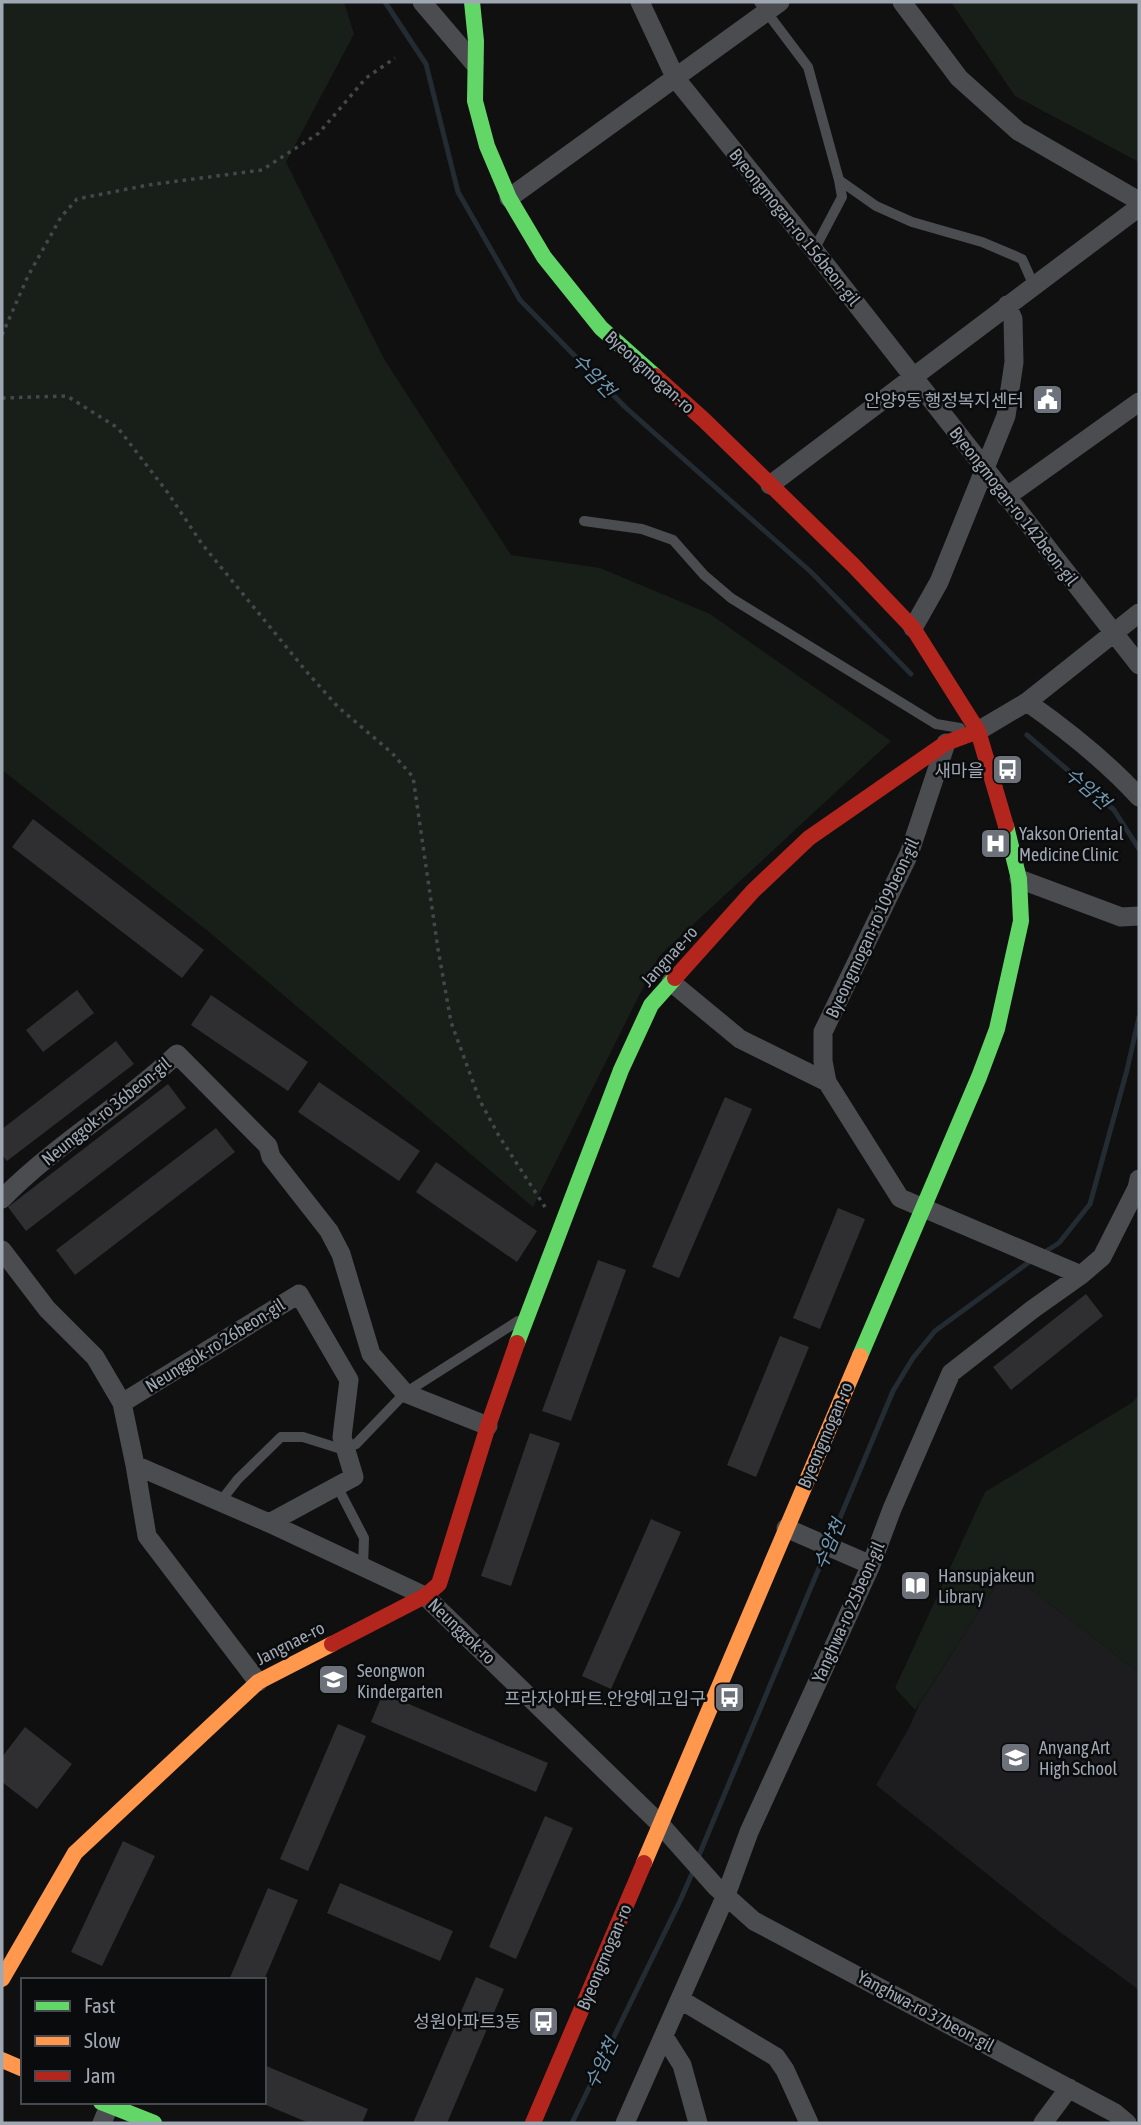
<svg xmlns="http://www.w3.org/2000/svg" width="1141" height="2125" font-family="'Asap Condensed','Noto Sans KR',sans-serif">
<rect width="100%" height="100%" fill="#101010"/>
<path fill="#1d1d1f" d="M1006,1570l133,103v317l-87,-64 -176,-141 33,-57 11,-25z"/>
<path fill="#181f19" d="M2,2h342l10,32 -68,128 98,197 127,196 89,13 110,46 181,127 -232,215 -126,251 -325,-276 -206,-161z
M951,2h188v160l-124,-66z
M1139,1394v279l-133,-103 -91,140 -20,-22 90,-196 148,-90z"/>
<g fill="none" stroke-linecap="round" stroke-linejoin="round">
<path stroke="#232c32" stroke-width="5" d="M385,2l41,62 32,128 62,108 105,107 186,165 100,102
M1027,735l87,75 25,39
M1043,1253l16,-10 31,-39 37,-134 12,-53
M697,1860l196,-469 20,-33 22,-27 97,-71
M572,2123l108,-222 14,-32"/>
</g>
<path fill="#2f2f31" d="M33,819l171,131 -22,28 -170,-131z
M77,990l17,23 -51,39 -17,-22z
M211,995l97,67 -20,29 -97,-66z
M116,1041l18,23 -127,97 -5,-6v-26z
M319,1082l101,69 -21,30 -101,-69z
M168,1084l18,24 -160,123 -18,-24z
M725,1097l27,12 -73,169 -27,-11z
M216,1128l19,24 -160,123 -19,-25z
M436,1162l101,69 -20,31 -101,-70z
M838,1208l27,11 -45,110 -27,-11z
M598,1260l28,10 -55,151 -29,-10z
M1086,1294l17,22 -92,74 -18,-23z
M780,1336l29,11 -53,130 -29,-12z
M530,1433l30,10 -49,143 -30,-10z
M651,1519l30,13 -70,157 -29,-13z
M383,1693l165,70 -12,29 -165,-70z
M338,1724l28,12 -58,135 -28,-12z
M25,1727l47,37 -35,45 -35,-27v-25z
M545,1816l28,12 -57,131 -27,-12z
M123,1841l32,15 -53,110 -31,-14z
M340,1883l113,48 -13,30 -113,-48z
M268,1888l30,12 -34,80h-35z
M476,1977l28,12 -57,134h-34z
M264,2065l104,44 -6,14h-53l-50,-21h5z"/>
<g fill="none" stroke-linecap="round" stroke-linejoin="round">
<path stroke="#45474b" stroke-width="3.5" stroke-dasharray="3.5 5" stroke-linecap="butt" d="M2,335l26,-59 33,-59 16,-18 71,-14 114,-15 57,-37 47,-55 29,-20
M2,398l65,-2 51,32 50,65 34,51 104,127 32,36 54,46 21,24 25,172 13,73 29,79 19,35 46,71"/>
<path stroke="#4a4c50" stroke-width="10" d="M759,2l49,65 31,113 37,26 36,16 70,20 40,17 12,27
M814,250l28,-53 -3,-17
M584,521l58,8 31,11 31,35 27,23 205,126 24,4
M337,1486l27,52 -1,29
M220,1502l18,-23 43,-42h22l35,11 18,-4 49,-51 113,-72"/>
<path stroke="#4a4c50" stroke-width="19" d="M422,2l52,61
M640,2l36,77 138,171 325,415
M902,2l57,76 59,53 121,70
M509,198l271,-196
M770,485l369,-278
M1006,497l133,-95
M913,628l26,-46 67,-166 8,-54 -1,-43 -6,-14
M1027,702c40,28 79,59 112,95
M978,731l49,-29 112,-89
M946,743l-37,111 -86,178v29l4,21 73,116 181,77
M1019,879l102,38 18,-1
M671,982l69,57 87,43
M2,1199c53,-54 120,-93 175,-145l91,92 3,11 58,74 12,23 30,100 34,39 83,33
M2,1250l45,59 48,48 27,46 13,62 134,58 156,73 235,228 56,63 38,34 361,192 12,10
M122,1403l177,-109 50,86 -7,57 12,40 -85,46
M135,1465l12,71 111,146
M786,1528l85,37
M681,2000l95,57 9,13 24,53
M665,2038l17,27 16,58
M102,2123l7,-17
M625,2123l101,-228 23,-63 122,-267 21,-56 59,-136 82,-64 48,-34 21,-18 35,-69 2,-9
M1043,2123l26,-35"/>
<path stroke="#63d668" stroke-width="16" d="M472,2l4,39 -1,60 12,45 22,52 35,59 57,71 54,48
M517,1343l104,-273 30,-65 24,-27
M860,1356l119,-279 18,-48 24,-108 -2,-42 -13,-53
M101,2102l53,21"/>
<path stroke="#ff974d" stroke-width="16" d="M644,1863l216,-507
M2,1979l73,-126 183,-171 74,-38
M2,2060l21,9"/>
<path stroke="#b3261e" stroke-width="16" d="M655,376l49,44 149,145 60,63 65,103 28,95
M675,978l78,-87 56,-53 137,-95 32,-12
M332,1644l93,-48 14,-12 49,-158 29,-83
M533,2123l111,-260"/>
</g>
<defs>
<symbol id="civic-square" viewBox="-11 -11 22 22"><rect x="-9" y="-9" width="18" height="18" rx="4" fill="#6d727a" stroke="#0a0b0c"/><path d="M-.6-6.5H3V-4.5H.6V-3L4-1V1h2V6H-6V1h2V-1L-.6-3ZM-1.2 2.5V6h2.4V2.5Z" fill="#fff"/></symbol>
<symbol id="bus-square" viewBox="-11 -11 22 22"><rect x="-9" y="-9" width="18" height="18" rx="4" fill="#6d727a" stroke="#0a0b0c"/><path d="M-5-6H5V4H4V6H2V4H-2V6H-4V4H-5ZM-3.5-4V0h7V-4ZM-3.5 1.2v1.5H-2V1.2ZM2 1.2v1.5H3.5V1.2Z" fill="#fff"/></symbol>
<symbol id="hospital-square" viewBox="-11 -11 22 22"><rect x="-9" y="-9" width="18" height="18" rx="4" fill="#6d727a" stroke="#0a0b0c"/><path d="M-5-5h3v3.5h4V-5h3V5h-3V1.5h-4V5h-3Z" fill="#fff"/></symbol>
<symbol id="library-square" viewBox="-11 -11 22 22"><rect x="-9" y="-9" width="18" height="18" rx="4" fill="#6d727a" stroke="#0a0b0c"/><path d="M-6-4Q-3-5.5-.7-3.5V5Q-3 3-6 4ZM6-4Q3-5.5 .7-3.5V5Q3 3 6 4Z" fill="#fff"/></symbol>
<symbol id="school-square" viewBox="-11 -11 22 22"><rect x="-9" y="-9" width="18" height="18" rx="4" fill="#6d727a" stroke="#0a0b0c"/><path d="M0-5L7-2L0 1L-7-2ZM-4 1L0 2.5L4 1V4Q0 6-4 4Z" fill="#fff"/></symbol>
</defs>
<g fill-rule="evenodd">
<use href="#civic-square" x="1030" y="382" width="35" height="35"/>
<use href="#bus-square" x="990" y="752" width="35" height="35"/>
<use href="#hospital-square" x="978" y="826" width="35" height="35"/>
<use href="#library-square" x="898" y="1568" width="35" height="35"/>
<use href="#school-square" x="316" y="1662" width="35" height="35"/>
<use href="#bus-square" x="712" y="1680" width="35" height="35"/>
<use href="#school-square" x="998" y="1740" width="35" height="35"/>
<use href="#bus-square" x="526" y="2004" width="35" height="35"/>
</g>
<g text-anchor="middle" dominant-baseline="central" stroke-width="5" stroke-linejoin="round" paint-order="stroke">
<g font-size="18" fill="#9fa7b3" stroke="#0a0b0c">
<text transform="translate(795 227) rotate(51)">Byeongmogan-ro 156beon-gil</text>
<text transform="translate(650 372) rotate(42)">Byeongmogan-ro</text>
<text transform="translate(1014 506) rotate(52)">Byeongmogan-ro 142beon-gil</text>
<text transform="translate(872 928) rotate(-65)">Byeongmogan-ro 109beon-gil</text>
<text transform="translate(669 956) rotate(-48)">Jangnae-ro</text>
<text transform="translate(106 1111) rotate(-39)">Neunggok-ro 36beon-gil</text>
<text transform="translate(215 1345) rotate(-32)">Neunggok-ro 26beon-gil</text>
<text transform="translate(825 1435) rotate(-67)">Byeongmogan-ro</text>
<text transform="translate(848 1612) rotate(-66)">Yanghwa-ro 25beon-gil</text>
<text transform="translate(462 1631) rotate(44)">Neunggok-ro</text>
<text transform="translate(290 1643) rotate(-27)">Jangnae-ro</text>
<text transform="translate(604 1957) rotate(-67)">Byeongmogan-ro</text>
<text transform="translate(926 2011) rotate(28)">Yanghwa-ro 37beon-gil</text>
</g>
<g font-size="18" fill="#9fa7b3" stroke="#0a0b0c" text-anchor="end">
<text x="1024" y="400">안양9동 행정복지센터</text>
<text x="984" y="770">새마을</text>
<text x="1019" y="833" text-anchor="start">Yakson Oriental<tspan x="1019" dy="21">Medicine Clinic</tspan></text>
<text x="938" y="1575" text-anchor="start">Hansupjakeun<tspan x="938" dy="21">Library</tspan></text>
<text x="357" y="1670" text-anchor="start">Seongwon<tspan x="357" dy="21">Kindergarten</tspan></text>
<text x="706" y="1698">프라자아파트.안양예고입구</text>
<text x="1039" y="1747" text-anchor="start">Anyang Art<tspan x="1039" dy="21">High School</tspan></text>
<text x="521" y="2021">성원아파트3동</text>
</g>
<g font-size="19" font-style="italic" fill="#7299b2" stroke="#0a0b0c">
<text transform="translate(594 375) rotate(46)">수암천</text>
<text transform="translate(1088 788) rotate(41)">수암천</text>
<text transform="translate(829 1544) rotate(-67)">수암천</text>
<text transform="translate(601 2063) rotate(-64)">수암천</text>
</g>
</g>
<rect width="1141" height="2125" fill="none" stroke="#9fa7b3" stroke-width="7"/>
<rect x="21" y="1978" width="245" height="126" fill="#0a0b0c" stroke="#46494f" stroke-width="2"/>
<rect x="35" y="2001" width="35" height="10" fill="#63d668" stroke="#46494f" stroke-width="2"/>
<text x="84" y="2013" font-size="21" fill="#9fa7b3">Fast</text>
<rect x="35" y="2036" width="35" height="10" fill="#ff974d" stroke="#46494f" stroke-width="2"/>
<text x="84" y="2048" font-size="21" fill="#9fa7b3">Slow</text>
<rect x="35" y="2071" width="35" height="10" fill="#b3261e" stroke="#46494f" stroke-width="2"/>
<text x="84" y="2083" font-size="21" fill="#9fa7b3">Jam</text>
</svg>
